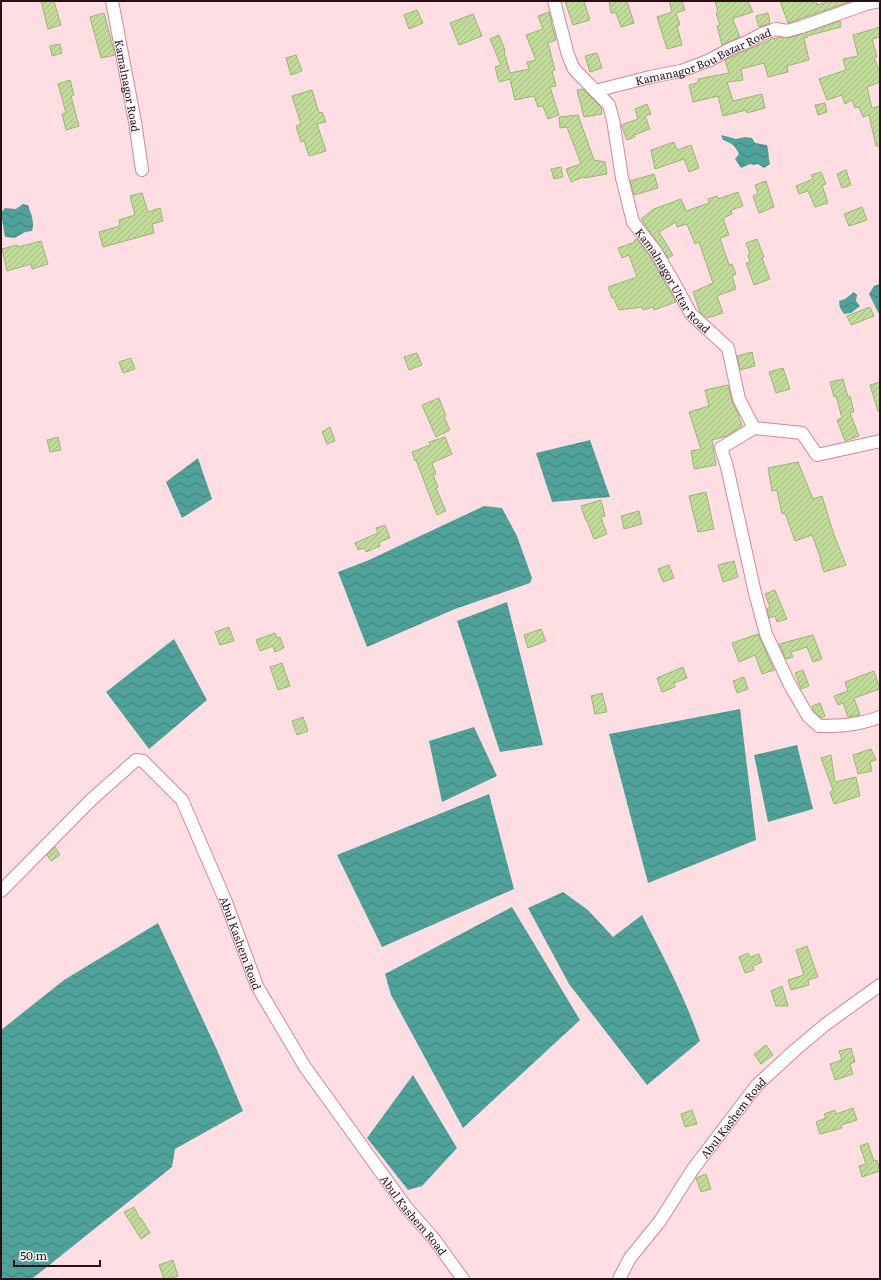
<svg xmlns="http://www.w3.org/2000/svg" width="881" height="1280" font-family="Literata,serif">
<defs>
<pattern id="water-waves" width="16" height="10" patternUnits="userSpaceOnUse"><rect width="16" height="10" fill="#4fa299"/><path d="M0 5q4-4 8 0t8 0" fill="none" stroke="#42827c"/></pattern>
<pattern id="building-hatch" width="6" height="6" patternUnits="userSpaceOnUse"><rect width="6" height="6" fill="#c0db9a"/><path d="M-1 1l2-2M0 6l6-6M5 7l2-2" fill="none" stroke="#a5bb84"/></pattern>
</defs>
<rect width="100%" height="100%" fill="#fedee3"/>
<path fill="url(#water-waves)" d="M721,135l15,4 9,-2 7,1 3,5 12,2c2,6 1,12 3,19l-6,4 -6,-4 -4,1 -4,-1 -9,4 -6,-9 4,-5c-5,-10 -7,-10 -16,-14z
M23,204l5,1c3,9 7,17 4,26l-7,1 -10,6 -10,-1 -4,-24 4,-5 11,1z
M879,284l1,1v31l-11,-22 5,-8z
M854,292l3,3 -1,6 4,5 -9,7 -7,1 -4,-6 -1,-7 6,-2z
M590,440l20,57 -58,5 -16,-49z
M198,458l14,41 -30,19 -16,-36z
M484,506l18,2 15,28 15,42 -2,5 -75,26 -88,38 -29,-75 31,-12z
M507,602l36,143 -43,7 -43,-131z
M174,639l33,61 -58,49 -43,-57z
M740,709l16,131 -108,43 -39,-149z
M474,727l23,49 -55,26 -13,-61z
M797,745l16,64 -45,13 -14,-67z
M489,794l25,95 -132,58 -45,-92z
M563,892l25,18 25,27 29,-22c21,41 43,82 58,126l-53,44 -78,-101 -41,-76z
M512,907l68,113 -117,108 -72,-133 -6,-21z
M158,923l59,127 26,61 -68,38 -3,18 -139,111 -32,1v-249l63,-50z
M413,1075l44,73 -35,38 -14,4 -41,-52z"/>
<path fill="url(#building-hatch)" stroke="#9bb474" d="M41,1h13l7,24 -13,4z
M565,1h19l6,19 -17,5z
M609,1h18l7,22 -13,4 -5,-14h-5z
M669,1h13l3,9 -9,3 4,12 -3,1 5,19 -15,4 -10,-32 15,-5z
M715,1h33l5,11 -19,6 -1,2 7,17 -18,8 -5,-19 3,-1 -4,-12 2,-1z
M780,1h36l1,4 13,-4h22l-64,22z
M417,10l6,13 -14,6 -5,-14z
M549,12l3,10h-1l5,18 -8,3 7,27 -3,1 4,15 -6,1 9,28 -11,4 -5,-13 -5,1 -4,-11 -19,4 -5,-21 -11,3 -4,-15 6,-2 -11,-26 9,-4 6,15 -1,1 6,22 19,-4 -2,-7 9,-2 -10,-25 17,-6 -5,-13z
M104,13l11,42 -14,3 -11,-41z
M768,13l2,10 -11,4 -3,-11z
M473,14l9,22 -23,9 -9,-22z
M840,21l1,6 -34,9 1,1 -4,1 5,22 -22,6 1,6 -20,5 -4,-14 -23,6 2,11 -16,2 6,19 29,-7 3,14 -18,5 -1,-3 -23,6 -5,-20 -25,6 -4,-17 9,-2v-4l31,-6 -4,-13 49,-22v1l6,-2 9,1z
M880,27v10l-8,2 5,18 -3,1 6,15v9l-13,5 5,21 8,-2v40h-4l-7,-31 -6,2 -4,-10 -4,1 -3,-8 -7,4 -3,-9 -15,5 -8,-21 27,-9 -3,-11 15,-3 -5,-21z
M60,44l2,9 -10,3 -2,-10z
M597,53l5,15 -12,4 -5,-16z
M296,55l6,16 -11,4 -5,-17z
M70,80l4,15 -3,1 8,30 -13,4 -4,-16 4,-1 -8,-29z
M583,89l18,18 1,7 -18,3 -7,-27z
M312,90l7,23 3,-1 4,10 -9,2 9,27 -17,5 -5,-15 -3,1 -5,-16 5,-2 -9,-28z
M825,103l2,9 -9,3 -3,-10z
M647,104l4,10 -6,2 5,13 -16,6 1,2 -8,3 -6,-15 17,-6 -3,-10z
M578,115l16,45 11,2 2,12 -23,4 -1,-1 -12,5 -5,-13 15,-5 -14,-37 -7,1 -1,-11z
M674,142l3,8 14,-5 8,23 -10,4 -5,-13 -29,10 -4,-19z
M561,167l2,10 -9,2 -3,-10z
M846,170l5,15 -9,3 -5,-14z
M821,172l5,12 -4,1 6,18 -13,4 -7,-16 -9,3 -3,-8 17,-7 -2,-4z
M654,174l4,14 -24,7 -4,-14z
M766,181l8,26 -15,6 -6,-17 5,-2 -3,-9z
M738,192l5,14 -12,4 1,4 -9,4 6,17 -9,3 9,27 3,-1 4,10 -4,2 4,13 -19,7 6,17 -16,5 -7,-6 -7,-20 20,-9 -14,-41 -4,2 -8,-20 -10,3 -1,-5 -17,10 14,23 -5,3 -27,-39 13,-10 27,-10 5,12 23,-8 -1,-4 9,-3 1,3z
M142,193l6,19 12,-4 3,13 -11,3 2,9 -51,14 -4,-15 21,-6 -1,-6 16,-5 -5,-19z
M862,207l5,13 -18,6 -5,-12z
M637,239l13,17 26,46 -22,8 -1,-3 -10,3 -1,-3 -23,3 -6,-13 -1,1 -4,-11 29,-10 -8,-22 -7,3 -4,-10 17,-6 -1,-1z
M757,239l7,18 -2,1 8,21 -16,6 -8,-22 4,-1 -2,-7 2,-1 -4,-11z
M41,241l7,23 -16,5 -1,-5 -24,7 -5,-22 15,-4 1,2z
M870,307l4,9 -23,9 -4,-9z
M752,352l3,14 -15,4 -3,-14z
M417,353l5,12 -13,5 -5,-13z
M131,358l4,11 -12,4 -4,-11z
M783,368l7,21 -14,4 -7,-21z
M843,379l5,18 2,-1 4,16 -4,1 9,23 -14,5 -8,-21 5,-2 -6,-22 -2,1 -4,-15z
M880,382v29h-2l-8,-26z
M728,385l4,16 6,13 4,12 -15,10 -15,4 4,25 -22,4 -3,-18 10,-2 -12,-37 20,-6 -4,-16z
M439,398l7,18 -2,1 6,13 -14,7 -14,-32z
M330,427l5,14 -8,3 -5,-12z
M58,437l3,13 -11,2 -3,-12z
M445,437l7,17 -20,9 4,11 -3,1 5,12 -2,1 10,23 -9,4 -21,-55 -1,1 -3,-9 18,-7 -1,-3z
M798,462l15,37 9,-3 12,39 12,30 -22,7 -4,-12 1,-1 -9,-24 -17,6 -10,-28 -3,1 -5,-24 -5,1 -4,-23z
M706,492l8,37 -16,3 -9,-36z
M601,500l4,16 -4,1 6,17 -13,5 -7,-18h-1l-5,-15z
M639,511l3,13 -18,5 -3,-13z
M385,525l5,13 -11,4 1,4 -14,6 -2,-4 -6,2 -3,-7 23,-10 -2,-5z
M734,561l4,16 -15,5 -5,-17z
M669,565l5,13 -11,4 -5,-13z
M775,590l12,29 -10,3 -2,-6 -6,2 -2,-9 3,-2 -5,-13z
M229,627l5,14 -14,4 -5,-13z
M541,629l5,12 -18,7 -4,-13z
M275,633l2,5 3,-1 4,11 -9,4 -2,-6 -13,5 -4,-11z
M758,634l16,36 -12,4 -7,-19 -16,7 -7,-19z
M813,635l9,24 -9,3 -6,-15 -16,5 2,5 -7,2 -7,-15z
M282,663l8,23 -12,4 -8,-23z
M683,667l4,11 -13,5 1,4 -13,5 -5,-14z
M803,670l6,16 -8,3 -6,-16z
M874,671l6,18 -26,9 6,17 -12,2 -5,-14 -5,2 -4,-9 14,-5 -3,-9z
M744,677l4,12 -11,4 -4,-12z
M602,693l5,19 -12,2 -4,-18z
M820,703l5,13 -4,2 -7,-7 -2,-5z
M303,717l5,14 -11,4 -5,-14z
M871,749l5,11 -6,2 2,9 -14,3 -5,-19z
M831,755l4,27 21,-5 4,19 -26,8 -4,-12 3,-2 -12,-32z
M55,847l5,8 -9,6 -4,-6z
M807,946l11,31 -10,3 1,5 -18,5 -3,-10 16,-5 -8,-25z
M748,953l2,4 9,-3 3,8 -9,4 1,4 -9,3 -6,-16z
M782,986l6,20h-12l-5,-15z
M766,1045l7,10 -12,9 -7,-10z
M851,1048l4,14 -5,2 3,10 -18,6 -5,-16 12,-4 -3,-9z
M853,1108l4,12 -16,5 1,3 -22,6 -4,-12 10,-4 -2,-4 11,-4 1,4z
M692,1110l5,14 -12,3 -4,-13z
M868,1143l6,18 3,-1 3,11 -18,6 -3,-11 7,-2 -6,-18z
M706,1174l5,15 -10,3 -5,-14z
M134,1207l6,12 1,-1 9,15 -9,6 -17,-27z
M173,1260l5,16 -9,3h-5l-5,-14z"/>
<g fill="none" stroke-linecap="round" stroke-linejoin="round">
<defs>
<g id="minor">
<path id="s1" d="M112,1l23,121 7,48"/>
<path id="s2" d="M554,1l14,54 6,14 35,36 4,15 9,58 11,44 23,30 17,29 18,33 37,34 11,51 15,29 48,5 15,22 63,-14"/>
<path id="s3" d="M595,91l55,-14 31,-6 29,-11 22,-12 15,-6 15,-8 14,-5 11,2 14,-4 65,-23 14,-3"/>
<path d="M754,428l-33,20 6,19 28,126 11,41 24,51 18,31 11,10c24,0 39,-1 61,-9"/>
<path id="s4" d="M1,891l90,-91 45,-40 7,1 39,39 44,102 31,84 48,81 101,140 28,32 29,40"/>
<path id="s5" d="M619,1279l11,-21 30,-37 33,-52 64,-84 38,-35 31,-26 54,-39"/>
</g>
</defs>
<use href="#minor" stroke="#d18797" stroke-width="14"/>
<use href="#minor" stroke="#fff" stroke-width="12"/>
</g>
<g text-anchor="middle" dominant-baseline="central" stroke-width="3.5" stroke-linejoin="round" paint-order="stroke">
<g font-size="11" fill="#2b0f16" stroke="#f4f4f4">
<text stroke="none"><textPath href="#s3" startOffset="114">Kamanagor Bou Bazar Road</textPath></text>
<text stroke="none"><textPath href="#s1" startOffset="86">Kamalnagor Road</textPath></text>
<text stroke="none"><textPath href="#s2" startOffset="312">Kamalnagor Uttar Road</textPath></text>
<text stroke="none"><textPath href="#s4" startOffset="405">Abul Kashem Road</textPath></text>
<text stroke="none"><textPath href="#s5" startOffset="198">Abul Kashem Road</textPath></text>
<text stroke="none"><textPath href="#s4" startOffset="729">Abul Kashem Road</textPath></text>
</g>
</g>
<rect width="881" height="1280" fill="none" stroke="#2b0f16" stroke-width="4"/>
<path d="M14 1260v6h86v-6" fill="none" stroke="#2b0f16" stroke-width="2"/>
<text x="20" y="1260" font-size="12" fill="#2b0f16" stroke="#f4f4f4" stroke-width="3" paint-order="stroke">50 m</text>
</svg>
